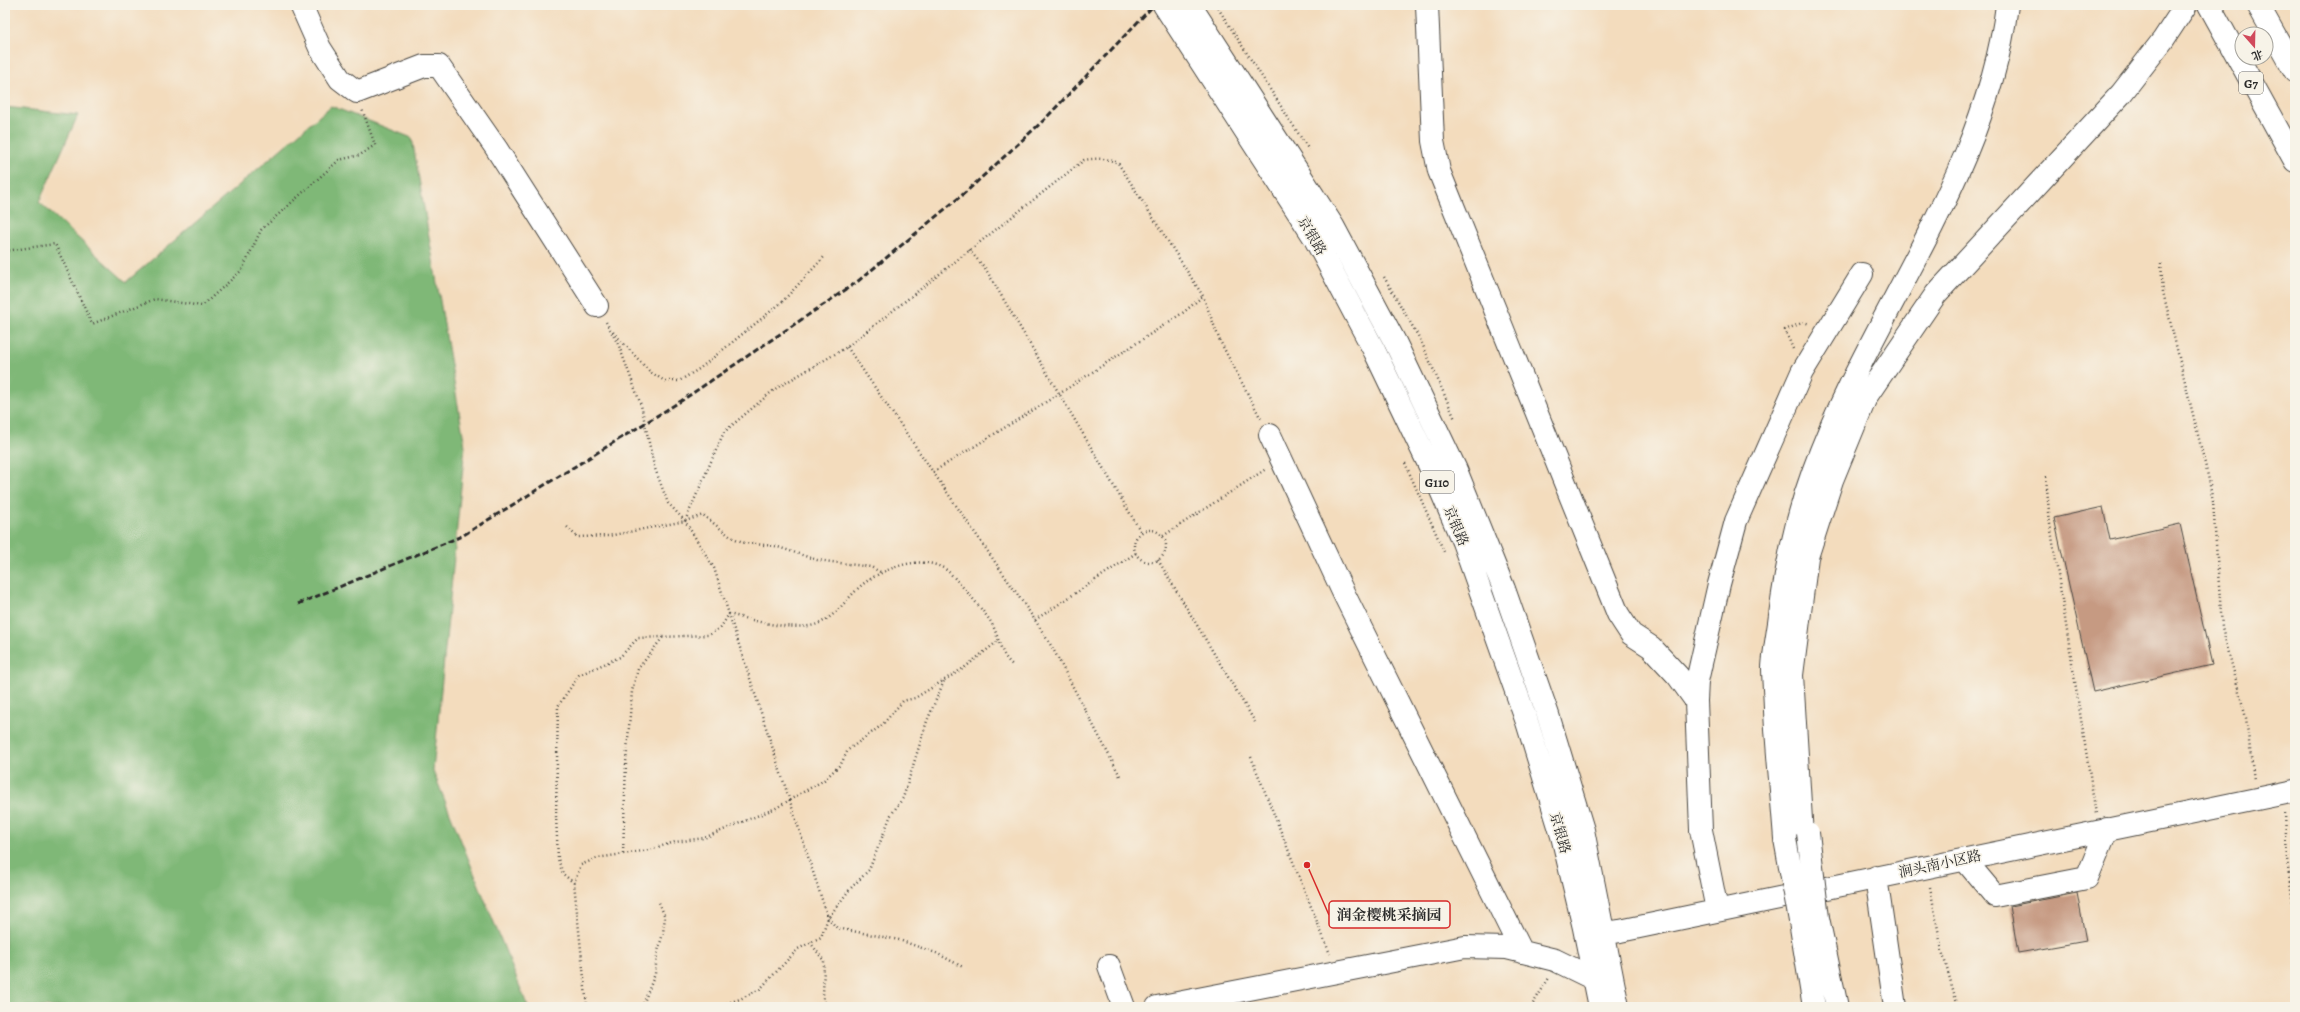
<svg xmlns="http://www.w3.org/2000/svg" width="2300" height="1012" font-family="Alegreya,'Noto Serif SC',serif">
<rect width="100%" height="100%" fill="#f7f3e8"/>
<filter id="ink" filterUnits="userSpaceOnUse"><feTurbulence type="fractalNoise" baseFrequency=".025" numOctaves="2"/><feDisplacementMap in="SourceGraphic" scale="8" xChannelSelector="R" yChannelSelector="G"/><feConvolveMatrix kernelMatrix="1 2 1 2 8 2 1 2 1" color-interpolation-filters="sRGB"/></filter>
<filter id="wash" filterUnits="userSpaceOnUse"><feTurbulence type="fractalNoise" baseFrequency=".012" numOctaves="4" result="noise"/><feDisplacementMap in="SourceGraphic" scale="16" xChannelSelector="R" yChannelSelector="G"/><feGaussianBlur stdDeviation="0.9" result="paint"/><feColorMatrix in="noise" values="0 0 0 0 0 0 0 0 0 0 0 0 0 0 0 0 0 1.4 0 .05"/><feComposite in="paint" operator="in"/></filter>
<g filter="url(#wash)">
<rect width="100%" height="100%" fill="#f3dcbd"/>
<path fill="#7fb877" stroke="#557251" d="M331,106l81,32 53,308 -32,325 95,236h-523v-900l73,8 -39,87 87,80z"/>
<g id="blocks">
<path fill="#c69a82" d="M2103,507l7,33 70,-16 32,141 -119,27 -39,-174z
M2077,893l9,48 -68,12 -8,-47z"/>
</g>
</g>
<g filter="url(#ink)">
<use href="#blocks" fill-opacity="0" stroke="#494641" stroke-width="1"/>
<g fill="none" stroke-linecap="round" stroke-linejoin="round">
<defs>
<path id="minor" d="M301,5l19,43 20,31 17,13 67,-26h15l57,82 101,158
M1427,5l6,136 6,30 179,443 13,20 20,13 27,29 18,25
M1270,435l74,159 178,358
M1964,859l31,37 92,-18 20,-49
M1876,877l19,130
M1717,910l-16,-80 -5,-129 1,-20 22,-97 17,-63 66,-149 60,-98
M1585,928l28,4 7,-1 675,-140
M1109,966l15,41
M1157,1007l308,-60 42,1 48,12 39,19"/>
<path id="highway" d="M1164,5l150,232 61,115 61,127 27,63 64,180 35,114 22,92 16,79
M1190,5l143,221 62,116 61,128 48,119 44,126 35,115 35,177
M2209,5l86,156
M2258,5l37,66
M1802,836l-10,-161 15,-118 25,-77 34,-83 70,-103 185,-200 42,-54 23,-35
M1785,839c-3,-43 -8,-85 -10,-128 0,-14 -2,-30 -2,-44 1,-15 4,-30 6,-44 6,-51 16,-102 34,-151 57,-159 173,-295 194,-467
M1818,918l19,89
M1800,921l14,86"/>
</defs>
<use href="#minor" stroke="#494641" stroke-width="24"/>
<use href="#highway" stroke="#494641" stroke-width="24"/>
<path stroke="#494641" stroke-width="2.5" stroke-dasharray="1 3" stroke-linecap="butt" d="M1216,5l93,145
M969,250l16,18 156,264
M5,251l50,-7 37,80 63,-25 47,7 40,-36 19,-40 78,-70 21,-5 15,-10 -13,-36
M2161,263l2,29 46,188 4,22 9,125 24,91 8,62
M1384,277l37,64 34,78
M606,322l13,24 22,59 13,61 14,37 17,18 29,47 114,350 9,10 62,12 37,13 27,14
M613,332l37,40 15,9h14l20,-12 82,-66 43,-46
M847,347l188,273 17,27 68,129
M1793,349l-8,-19 19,-8 5,2
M1405,463l40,91
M933,472l126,-78 125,-82 19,-16
M2046,476l4,48 46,290
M685,521l18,-6 28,22 14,6 30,3 42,14 54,7 11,6
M567,527l10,10 31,-1 77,-15 39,-89 51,-43 72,-42 237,-187c12,-2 23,-2 34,3l85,133 17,45 41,78
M1134 546a16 16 0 1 1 32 0a16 16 0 1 1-32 0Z
M1163,536l103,-67
M1158,560l97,162
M1035,620l101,-67
M1251,757l79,197
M2285,813l2,47 8,59
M623,853l3,-90 6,-72 6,-22 25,-32
M574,883l-11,-9 -5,-15 -2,-43 2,-110 21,-31 41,-18 18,-19 71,-3 12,-8 8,-13c26,7 53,15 80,12 24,-3 37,-28 54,-42 22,-16 57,-30 82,-15 7,4 44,48 47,55 8,15 8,32 22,42
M1930,887l12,64 16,56
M810,942l14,19 -1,38 4,8
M587,1007l-13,-124 7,-18 16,-7 52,-8 26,-8 29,-4 72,-30 48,-28 17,-16 7,-14 34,-25 21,-24 12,-3 49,-30 34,-27
M642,1007l13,-33 2,-19 6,-22 2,-16 -7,-17
M715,1007l25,-8 20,-10 38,-40 23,-12 7,-19 22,-29 19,-19 22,-55 12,-17 24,-77 17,-40
M1531,1007l18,-29"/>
<use href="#minor" stroke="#fff" stroke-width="22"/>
<use href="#highway" stroke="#fff" stroke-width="22"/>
<path stroke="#2b2b2b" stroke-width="3" stroke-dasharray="6 3" stroke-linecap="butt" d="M298,604l164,-68 219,-135 176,-119 110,-91 78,-72 109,-114"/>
<defs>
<path id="highway-bridge" d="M1808,833l10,85
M1785,839l15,82"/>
</defs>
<use href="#highway-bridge" stroke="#494641" stroke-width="24" stroke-linecap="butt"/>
<use href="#highway-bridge" stroke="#fff" stroke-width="22"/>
</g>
</g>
<g text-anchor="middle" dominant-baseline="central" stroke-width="3.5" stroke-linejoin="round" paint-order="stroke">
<g fill="#f7f3e8" stroke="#686764" stroke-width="1">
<rect x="2239" y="72" width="24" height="22" rx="3"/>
<rect x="1420" y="471" width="34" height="22" rx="3"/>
</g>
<g font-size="13" font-weight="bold" fill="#2b2b2b">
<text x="2251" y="83">G7</text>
<text x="1437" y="482">G110</text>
</g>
<g font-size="14" fill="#2b2b2b" stroke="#f7f3e8">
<text transform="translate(1312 236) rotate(60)">京银路</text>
<text transform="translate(1456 526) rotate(67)">京银路</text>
<text transform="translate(1560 833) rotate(74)">京银路</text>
<text transform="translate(1940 864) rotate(-12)">涧头南小区路</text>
</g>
</g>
<path fill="none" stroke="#d62828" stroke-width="1.5" d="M1307 865L1329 915"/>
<circle fill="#d62828" stroke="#f7f3e8" stroke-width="1.5" cx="1307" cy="865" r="4"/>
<rect fill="#f7f3e8" stroke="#d62828" stroke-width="1.5" x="1329" y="901" width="121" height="27" rx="4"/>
<g font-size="15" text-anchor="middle" font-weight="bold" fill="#2b2b2b">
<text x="1389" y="920">润金樱桃采摘园</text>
</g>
<rect width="2300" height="1012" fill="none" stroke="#f7f3e8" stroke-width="20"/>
<g transform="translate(2254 46) rotate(160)"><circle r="19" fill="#f7f3e8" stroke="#a5a39c"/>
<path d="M0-3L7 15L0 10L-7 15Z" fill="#d1495b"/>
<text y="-6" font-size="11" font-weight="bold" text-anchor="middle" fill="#2b2b2b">北</text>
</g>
</svg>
